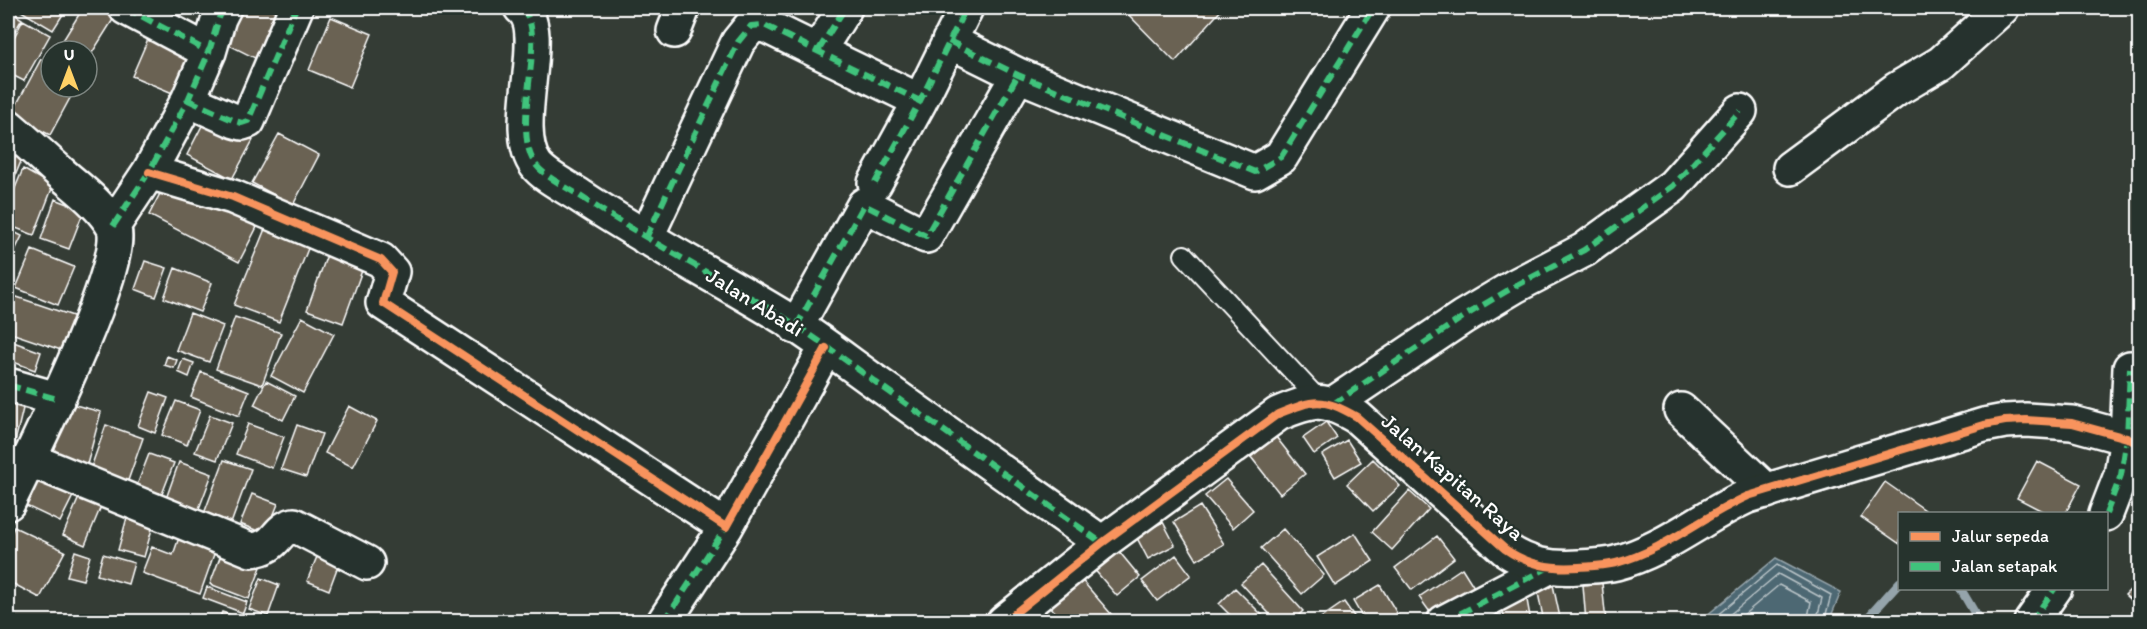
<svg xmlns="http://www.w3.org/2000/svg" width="2147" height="629" font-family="Itim,sans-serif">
<rect width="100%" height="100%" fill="#343c35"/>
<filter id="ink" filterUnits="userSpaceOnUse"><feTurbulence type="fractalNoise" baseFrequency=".0167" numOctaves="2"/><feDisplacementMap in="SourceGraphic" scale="12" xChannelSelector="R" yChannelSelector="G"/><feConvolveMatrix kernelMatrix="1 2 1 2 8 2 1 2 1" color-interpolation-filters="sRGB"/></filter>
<g filter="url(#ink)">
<path fill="#4e6873" stroke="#95a4ab" stroke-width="1.5" d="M1776,558l65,34 -12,29h-129z"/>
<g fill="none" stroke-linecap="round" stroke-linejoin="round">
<path stroke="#b8c3c7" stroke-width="1.5" d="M1709,622l68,-57 54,30 -7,27
M1721,622l57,-48 44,24 -6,24
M1735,622l44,-37 32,17 -4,20"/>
<path stroke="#95a4ab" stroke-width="9" d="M1960,588l20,34
M1864,622l36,-40"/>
</g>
<path fill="#6a6253" stroke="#fff" stroke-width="1.5" d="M16,8h51l-14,22z
M83,8h13l18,10 -27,43v-10l-30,-1z
M156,8h25l-4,9z
M235,8h34l21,10 -23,46 -48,-24z
M1122,8h101l-48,54z
M8,10l14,9 -14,24z
M331,17l41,17 -22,53 -41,-17z
M23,20l27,15 -26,46 -16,-8v-24z
M151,32l50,21 -19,44 -50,-21z
M41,59l10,6v22h25l-26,48 -39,-20z
M207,116l46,24 -21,39 -45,-24z
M279,134l40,21 -26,50 -41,-22z
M8,150l14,9 -14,34z
M23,169l30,17 -19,49 -26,-10v-20z
M167,180l90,47 -18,35 -90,-47z
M55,199l29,11 -15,39 -28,-10z
M267,224l44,17 -32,81 -45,-17z
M8,229l14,7 -14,29z
M32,250l42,17 -16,38 -42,-17z
M328,252l36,13 -21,58 -36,-13z
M145,261l22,7 -11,29 -21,-8z
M175,268l37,15 -12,29 -36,-14z
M8,294l68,23 -12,34 -56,-19z
M190,313l33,13 -14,36 -33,-12z
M235,317l46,16 -19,52 -46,-16z
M302,317l32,17 -31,59 -32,-17z
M8,340l33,12 -6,18 -27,-10z
M167,356l10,4 -3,8 -10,-3z
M183,359l11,4 -5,14 -11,-5z
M201,372l48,19 -10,25 -48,-19z
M266,381l29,15 -12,24 -29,-15z
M8,391l18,5 -18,75z
M151,392l17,6 -13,35 -17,-7z
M176,401l24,9 -13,35 -25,-10z
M68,403l33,9 -16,60 -34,-10z
M349,406l28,15 -24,46 -28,-14z
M210,415l22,8 -15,37 -22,-8z
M1326,422l11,16 -23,16 -11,-16z
M248,424l36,13 -12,31 -36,-14z
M106,425l37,13 -18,51 -37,-13z
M297,425l25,9 -16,43 -25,-8z
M1276,437l29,37 -25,20 -29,-37z
M1347,440l14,22 -26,15 -13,-22z
M149,454l25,9 -17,44 -25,-9z
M1373,459l27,27 -27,25 -26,-27z
M224,460l27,9 -22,60 -27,-10z
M2037,461l44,23 -16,30h-17l-31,-16z
M179,462l33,12 -18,48 -32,-12z
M35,472l40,20 -15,30 -40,-19z
M1226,479l27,31 -20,18 -28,-32z
M1885,482l40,28 -2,4h-23v30l-39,-27z
M1409,491l20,18 -37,41 -20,-18z
M252,494l26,10 -12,30 -26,-10z
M80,495l22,9 -17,41 -22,-10z
M1200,506l24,38 -27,16 -23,-38z
M128,514l26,8 -10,35 -26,-7z
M1163,522l12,23 -27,14 -12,-23z
M183,526l36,14 -19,54 -58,-21 10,-26 21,8z
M14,527l51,24 -25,47 -32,-17v-40z
M1283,529l41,46 -22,19 -41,-46z
M1355,533l18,28 -38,25 -18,-29z
M1437,536l17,22 -42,32 -17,-22z
M321,547l21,8 -13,35 -22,-9z
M1117,549l23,28 -23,19 -24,-28z
M75,551l15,5 -7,24 -16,-4z
M222,552l39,15 -12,32 -39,-15z
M103,554l31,9 -6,21 -31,-9z
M1176,555l15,20 -34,26 -15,-20z
M1261,565l42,46 -11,11h-15l-36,-39z
M1462,568l12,19 -42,28 -13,-18z
M261,578l18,7 -11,31 -19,-7z
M1080,578l38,44h-54l-15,-17z
M2140,580v29l-15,-14z
M1602,583l4,39h-20l-3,-37z
M1380,585l21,35 -3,2h-33l-12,-21z
M1553,585l8,37h-17l-7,-34z
M207,587l40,15 -4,11 -40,-15z
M1235,588l34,34h-32l-18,-18z
M1527,600l4,22h-26l-3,-17z
M1344,602l14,20h-43z
M1493,608l6,14h-33z
M1040,611l9,11h-21z
M222,612l24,8 -1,2h-27z"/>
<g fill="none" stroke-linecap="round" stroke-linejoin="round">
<defs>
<path id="service" d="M1184,255l136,146"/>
<path id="minor" d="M126,8l83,44
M521,8c30,22 -13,120 15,157 8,11 32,23 44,31 66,44 136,80 203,121 37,23 72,51 108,76 70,50 140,100 211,150
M674,31l9,-23
M949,41l69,34 237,97 26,-15 92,-149
M818,51l27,-43
M188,100l47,21 7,2 6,-2 48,-113
M8,126c18,15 36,32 54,48 17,15 39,31 51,52 18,32 -86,237 -105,277
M1790,168l107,-79 44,-26 61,-55
M149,172l84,25 148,63 11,12 -9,31 343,224 100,-179
M875,183l45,-82 46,-93
M113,226l36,-54 39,-72 21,-48 10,-34 5,-10
M646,238l92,-196 13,-16 13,-1 156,76
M796,327l68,-122 62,31 92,-161
M8,385l49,14
M1333,404l130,-87 52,-31 69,-36 89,-64 67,-75
M1681,410l86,81
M28,459l223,91c27,-2 24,-21 43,-25l73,38
M2106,514l15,-39 6,-37 3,-70
M664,622l62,-95
M1444,622l105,-55
M2031,622l24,-34"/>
<path id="tertiary" d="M1004,622l98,-79 176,-129c37,-15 44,-17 79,3l148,132c23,16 46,20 74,18 13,-1 25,-1 37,-4 49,-13 87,-47 132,-67l236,-71 21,-4 21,-1 46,3 55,15 13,7"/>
</defs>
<use href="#service" stroke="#fff" stroke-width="22"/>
<use href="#minor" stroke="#fff" stroke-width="38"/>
<use href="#tertiary" stroke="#fff" stroke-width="38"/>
<use href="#service" stroke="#26332d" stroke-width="18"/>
<use href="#minor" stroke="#26332d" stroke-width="33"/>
<use href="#tertiary" stroke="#26332d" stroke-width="33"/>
<path stroke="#40c37c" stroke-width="6" stroke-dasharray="12 6" stroke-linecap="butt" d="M126,8l83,44
M521,8c30,22 -13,120 15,157 8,11 32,23 44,31 66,44 136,80 203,121 37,23 72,51 108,76 70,50 140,100 211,150
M949,41l69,34 237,97 26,-15 92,-149
M818,51l27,-43
M188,100l47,21 7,2 6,-2 48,-113
M875,183l45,-82 46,-93
M113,226l36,-54 39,-72 21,-48 10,-34 5,-10
M646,238l92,-196 13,-16 13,-1 156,76
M796,327l68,-122 62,31 92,-161
M8,385l49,14
M1333,404l130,-87 52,-31 69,-36 89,-64 67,-75
M2106,514l15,-39 6,-37 3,-70
M664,622l62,-95
M1444,622l105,-55
M2031,622l24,-34"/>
<defs>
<path id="cycleway" d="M149,172l84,25 148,63 11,12 -9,31 343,224 100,-179
M1004,622l98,-79 176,-129c37,-15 44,-17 79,3l148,132c23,16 46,20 74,18 13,-1 25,-1 37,-4 49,-13 87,-47 132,-67l236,-71 21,-4 21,-1 46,3 55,15 13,7"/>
</defs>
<use href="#cycleway" stroke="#26332d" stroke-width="11"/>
<use href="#cycleway" stroke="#f8935d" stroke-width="8"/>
</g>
</g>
<g text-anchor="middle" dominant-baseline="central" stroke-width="4.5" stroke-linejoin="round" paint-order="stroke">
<g font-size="22" fill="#fff" stroke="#26332d">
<text transform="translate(755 302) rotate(32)">Jalan Abadi</text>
<text transform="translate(1453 477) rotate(41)">Jalan Kapitan Raya</text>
</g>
</g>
<rect width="2147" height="629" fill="none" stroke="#26332d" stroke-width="30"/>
<rect x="15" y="15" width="2117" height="599" fill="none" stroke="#fff" stroke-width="2" filter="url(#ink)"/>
<rect x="1898" y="512" width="210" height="78" fill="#26332d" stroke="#7d8581" stroke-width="1.5"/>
<rect x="1910" y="532" width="30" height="9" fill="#f8935d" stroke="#7d8581" stroke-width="1.5"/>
<text x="1952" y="542" font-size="18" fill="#ffffff">Jalur sepeda</text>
<rect x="1910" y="562" width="30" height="9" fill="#40c37c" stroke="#7d8581" stroke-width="1.5"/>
<text x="1952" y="572" font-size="18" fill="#ffffff">Jalan setapak</text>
<g transform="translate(69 69)"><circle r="28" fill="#26332d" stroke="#7d8581" stroke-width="1.5"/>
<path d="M0-4.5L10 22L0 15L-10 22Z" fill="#ffd166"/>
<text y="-9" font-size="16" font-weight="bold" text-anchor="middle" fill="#ffffff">U</text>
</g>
</svg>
